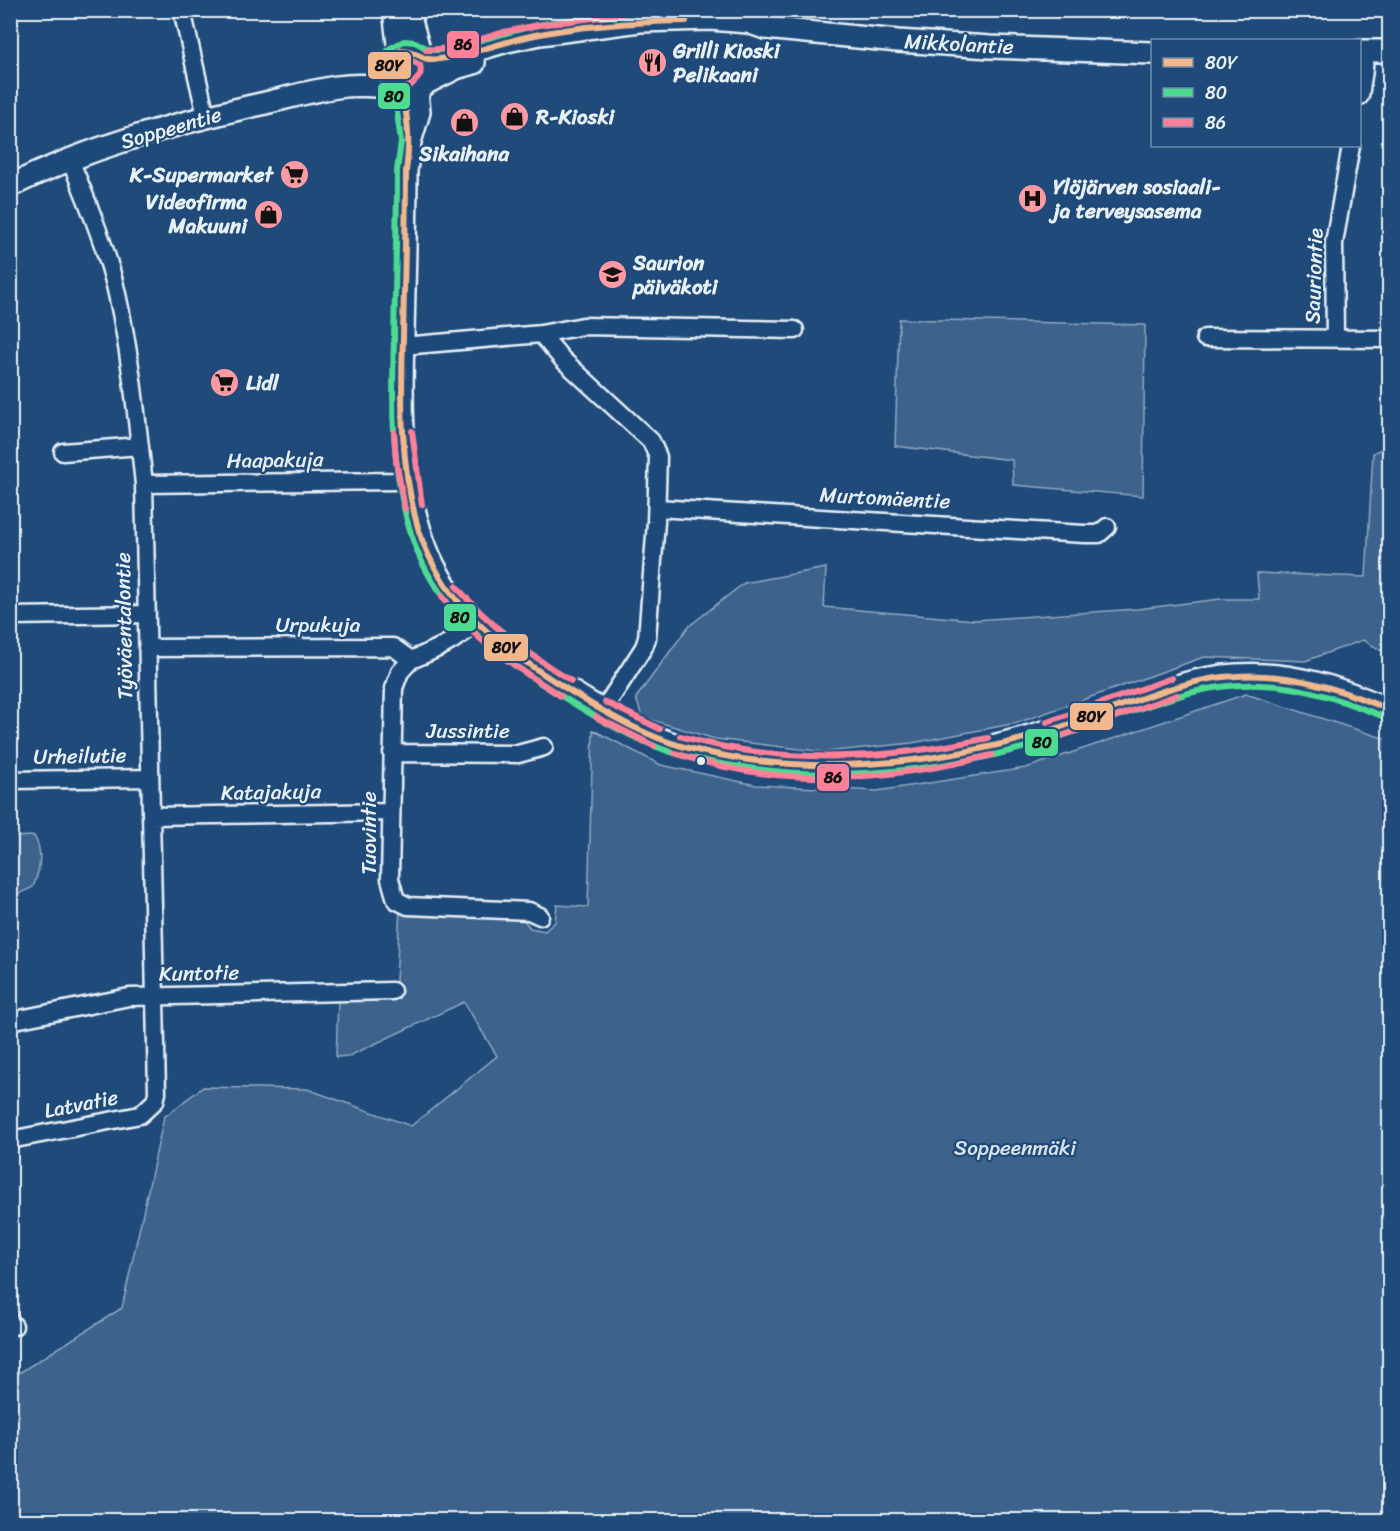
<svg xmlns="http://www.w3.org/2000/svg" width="1400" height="1531" font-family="Sriracha,sans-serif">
<rect width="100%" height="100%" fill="#1f4a7a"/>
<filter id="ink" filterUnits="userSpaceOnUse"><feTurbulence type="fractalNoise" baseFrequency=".0167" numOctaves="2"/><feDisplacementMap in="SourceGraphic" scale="12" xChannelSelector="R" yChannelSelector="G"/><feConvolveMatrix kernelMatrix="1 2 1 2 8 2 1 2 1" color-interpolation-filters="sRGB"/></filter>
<g filter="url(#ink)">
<path fill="#3c628c" stroke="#92aac2" stroke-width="1.5" d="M899,319l246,6 -2,171 -130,-11 -1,-25 -117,-14z
M1389,445v210l-26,-15 -58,21 -101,-4 -187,66 -105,20 -87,9 -110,-13 -73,-22 -6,-19 52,-71 56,-44 82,-15 -2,39 151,13 162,-11 84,-10h38l-2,-26 109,4 7,-124z
M1246,694l143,46v780h-1378v-142l111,-70 42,-191 39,-30 104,2 104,37 86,-70 -33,-54 -115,54 -13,1 2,-57 57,-1 5,-91 119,6 11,14 15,3 10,-9 2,-17 31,2 5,-177 68,35 95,20 121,6 149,-23z
M34,836c10,16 6,34 -1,51l-22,11v-61z"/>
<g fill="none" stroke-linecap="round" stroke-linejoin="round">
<defs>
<path id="minor" d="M182,10l24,106
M1360,96l4,-26 1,-19
M541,334l42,-8 212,4
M1335,337l-1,-94 17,-97
M1205,338l185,1
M403,346l138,-12 22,26 88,81 7,16 -2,65 -9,116 -3,9 -42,65
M63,452l77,-6
M144,484l253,-3 10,-2
M657,508l427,26h15l8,-7
M10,616l137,-2
M147,648l246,-1 18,13c24,-10 45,-19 64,-36
M411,660l-11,12 -6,16 -4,191 6,21 12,6 121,5 11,5
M392,753l126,1 26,-7
M10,780l140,-2
M151,816l240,-4
M10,1021l119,-24 263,-6
M10,1140l130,-25 15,-14 2,-8 -13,-609c-7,-63 -13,-128 -27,-190 -9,-42 -30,-94 -47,-134
M10,1321l4,5"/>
<path id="major" d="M394,10l5,42
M408,10l12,43
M388 71a21 21 0 1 1 42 0a21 21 0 1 1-42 0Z
M1360,51h30
M427,59l26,-2 54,-16 33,-7 100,-13 70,-2 38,3 17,6 133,13 92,6 162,6
M428,82l28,-14 18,-5
M417,91l2,21 -9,30 -4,29c0,56 -2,111 -3,166 -2,66 -3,131 17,194 22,72 70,110 131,148 33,20 65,42 101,57 98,40 218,39 320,15 38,-9 75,-19 112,-32 49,-17 99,-41 152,-44 54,-4 105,13 154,35
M10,186c77,-38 160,-61 242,-80 28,-6 57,-15 85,-19 20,-3 39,-1 59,1"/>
</defs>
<use href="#minor" stroke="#e8f1f8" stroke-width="21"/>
<use href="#major" stroke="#e8f1f8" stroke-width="26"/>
<use href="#minor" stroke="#1f4a7a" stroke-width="16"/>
<use href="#major" stroke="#1f4a7a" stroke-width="21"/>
<defs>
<path id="bus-1" d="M686,21c-50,1 -101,4 -151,14 -30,6 -58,18 -89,23 -5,1 -12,2 -18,1 -12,-2 -27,-21 -38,4 -7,16 9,20 13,31 2,5 2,12 3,18 3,23 3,36 0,59 0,55 -2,111 -3,166 -2,65 -3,131 16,194 21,65 70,108 126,144 36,23 73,47 113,63 27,11 56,16 84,21 85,12 168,6 251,-13 43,-9 83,-24 124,-39 39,-14 78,-29 119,-31 54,-4 104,13 154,34"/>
<path id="bus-2" d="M686,12c-51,1 -103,4 -153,14 -31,7 -62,19 -94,24h-9l-15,-8 -11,-1 -15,8 -7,10 -2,16 6,13 9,9 6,45 -4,29c0,56 -2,112 -3,168 -2,65 -3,132 17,195 21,68 73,113 131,150 37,23 74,47 115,63 27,11 56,16 84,20 86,13 169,7 253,-12 41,-9 80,-23 119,-37 48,-17 96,-36 148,-33 44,1 85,17 126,33"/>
<path id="bus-3" d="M426,50l25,-2 53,-16 35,-7 100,-13 38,-2
M408,59l12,6c3,11 -3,14 -10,21 -8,-7 -15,-11 -10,-22z
M412,431l10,74
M394,432l2,29 9,48
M456,586c33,40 72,67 115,95
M442,596c30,44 75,72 119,100
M605,702l55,27
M596,717l58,29
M1047,722l125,-44
M680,736c101,30 207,24 308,2
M1053,739l124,-44
M675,753c101,36 215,28 317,2"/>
</defs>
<use href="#bus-1" stroke="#1f4a7a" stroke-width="10"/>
<use href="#bus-2" stroke="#1f4a7a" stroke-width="10"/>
<use href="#bus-3" stroke="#1f4a7a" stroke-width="10"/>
<use href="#bus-1" stroke="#f1b78d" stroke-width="6"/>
<use href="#bus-2" stroke="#4ddb92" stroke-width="6"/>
<use href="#bus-3" stroke="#ff8098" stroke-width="6"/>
</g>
</g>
<defs>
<symbol id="restaurant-disc" viewBox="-11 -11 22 22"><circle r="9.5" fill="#ff9aa2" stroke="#1f4a7a"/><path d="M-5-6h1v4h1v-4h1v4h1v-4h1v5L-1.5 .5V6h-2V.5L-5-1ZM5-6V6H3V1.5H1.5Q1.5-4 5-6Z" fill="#111"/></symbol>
<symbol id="shop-disc" viewBox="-11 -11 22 22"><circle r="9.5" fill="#ff9aa2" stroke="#1f4a7a"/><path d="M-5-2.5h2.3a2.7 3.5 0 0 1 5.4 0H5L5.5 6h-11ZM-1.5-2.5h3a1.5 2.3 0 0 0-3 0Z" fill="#111"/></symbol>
<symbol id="supermarket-disc" viewBox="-11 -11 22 22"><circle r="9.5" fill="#ff9aa2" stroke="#1f4a7a"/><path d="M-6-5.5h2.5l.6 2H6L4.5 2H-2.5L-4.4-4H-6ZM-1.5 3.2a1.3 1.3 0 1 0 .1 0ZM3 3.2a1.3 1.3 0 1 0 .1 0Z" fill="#111"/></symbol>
<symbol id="hospital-disc" viewBox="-11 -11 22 22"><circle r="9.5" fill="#ff9aa2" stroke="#1f4a7a"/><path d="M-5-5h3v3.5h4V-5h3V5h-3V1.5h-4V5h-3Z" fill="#111"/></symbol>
<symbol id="school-disc" viewBox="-11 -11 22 22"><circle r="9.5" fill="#ff9aa2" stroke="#1f4a7a"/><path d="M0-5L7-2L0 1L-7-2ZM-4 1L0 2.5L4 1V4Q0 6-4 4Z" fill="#111"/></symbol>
</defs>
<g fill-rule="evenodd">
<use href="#restaurant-disc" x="636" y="46" width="33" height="33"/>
<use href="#shop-disc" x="498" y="100" width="33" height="33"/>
<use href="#shop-disc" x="448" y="106" width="33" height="33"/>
<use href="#supermarket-disc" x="278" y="158" width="33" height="33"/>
<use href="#hospital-disc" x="1016" y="182" width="33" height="33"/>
<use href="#shop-disc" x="252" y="198" width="33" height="33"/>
<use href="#school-disc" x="596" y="258" width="33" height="33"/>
<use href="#supermarket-disc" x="208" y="366" width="33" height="33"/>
</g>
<circle fill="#e8f1f8" stroke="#1f4a7a" stroke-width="2" cx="701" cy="761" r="5"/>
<g text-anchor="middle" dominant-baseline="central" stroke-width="4.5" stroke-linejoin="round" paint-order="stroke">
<g font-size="21" fill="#e8f1f8" stroke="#1f4a7a">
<text transform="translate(959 44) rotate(3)">Mikkolantie</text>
<text transform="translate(171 128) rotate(-16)">Soppeentie</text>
<text transform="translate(1314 276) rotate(-88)">Sauriontie</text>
<text transform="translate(275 460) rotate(-1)">Haapakuja</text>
<text transform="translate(885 498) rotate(3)">Murtomäentie</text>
<text x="318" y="625">Urpukuja</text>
<text transform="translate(124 626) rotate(-91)">Työväentalontie</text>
<text x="468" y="731">Jussintie</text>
<text transform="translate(80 756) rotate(-1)">Urheilutie</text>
<text transform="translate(271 792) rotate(-1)">Katajakuja</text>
<text transform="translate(369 833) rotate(-90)">Tuovintie</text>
<text transform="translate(199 973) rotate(-1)">Kuntotie</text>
<text transform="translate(81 1104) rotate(-11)">Latvatie</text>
</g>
<g font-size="21" font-weight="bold" fill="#e8f1f8" stroke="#1f4a7a" text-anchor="start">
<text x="673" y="51">Grilli Kioski<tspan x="673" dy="24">Pelikaani</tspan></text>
<text x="536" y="117">R-Kioski</text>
<text x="464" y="154" text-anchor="middle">Sikaihana</text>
<text x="273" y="175" text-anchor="end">K-Supermarket</text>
<text x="1053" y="187">Ylöjärven sosiaali-<tspan x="1053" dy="24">ja terveysasema</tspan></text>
<text x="247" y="202" text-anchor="end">Videofirma<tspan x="247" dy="24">Makuuni</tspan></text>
<text x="633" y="263">Saurion<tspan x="633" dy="24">päiväkoti</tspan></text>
<text x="246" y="383">Lidl</text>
</g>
<g font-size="21" fill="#d7e3ed" stroke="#1f4a7a">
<text x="1015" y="1148">Soppeenmäki</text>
</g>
</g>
<g stroke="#1f4a7a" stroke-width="2">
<rect x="446" y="30" width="34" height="29" rx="6" fill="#ff8098"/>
<rect x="367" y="51" width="45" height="29" rx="6" fill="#f1b78d"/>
<rect x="377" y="82" width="34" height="28" rx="6" fill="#4ddb92"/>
<rect x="443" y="603" width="34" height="29" rx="6" fill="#4ddb92"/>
<rect x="483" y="633" width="46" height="29" rx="6" fill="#f1b78d"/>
<rect x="1069" y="702" width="45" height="29" rx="6" fill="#f1b78d"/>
<rect x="1024" y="728" width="35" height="29" rx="6" fill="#4ddb92"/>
<rect x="816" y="763" width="34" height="29" rx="6" fill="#ff8098"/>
</g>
<g font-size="16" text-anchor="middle" font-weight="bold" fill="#111">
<text x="463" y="50">86</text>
<text x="389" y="71">80Y</text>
<text x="394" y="102">80</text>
<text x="460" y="623">80</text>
<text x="506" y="653">80Y</text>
<text x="1091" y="722">80Y</text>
<text x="1042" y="748">80</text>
<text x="833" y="783">86</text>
</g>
<rect width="1400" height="1531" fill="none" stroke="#1f4a7a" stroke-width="36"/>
<rect x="18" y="18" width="1364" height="1495" fill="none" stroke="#e8f1f8" stroke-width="2" filter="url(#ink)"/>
<rect x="1151" y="39" width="210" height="108" fill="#1f4a7a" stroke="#6f8dac" stroke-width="1.5"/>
<rect x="1163" y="58" width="30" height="9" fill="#f1b78d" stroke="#6f8dac" stroke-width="1.5"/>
<text x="1205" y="69" font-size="18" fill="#e8f1f8">80Y</text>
<rect x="1163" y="88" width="30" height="9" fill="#4ddb92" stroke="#6f8dac" stroke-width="1.5"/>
<text x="1205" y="99" font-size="18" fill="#e8f1f8">80</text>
<rect x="1163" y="118" width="30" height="9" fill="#ff8098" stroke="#6f8dac" stroke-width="1.5"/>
<text x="1205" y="129" font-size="18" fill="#e8f1f8">86</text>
</svg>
